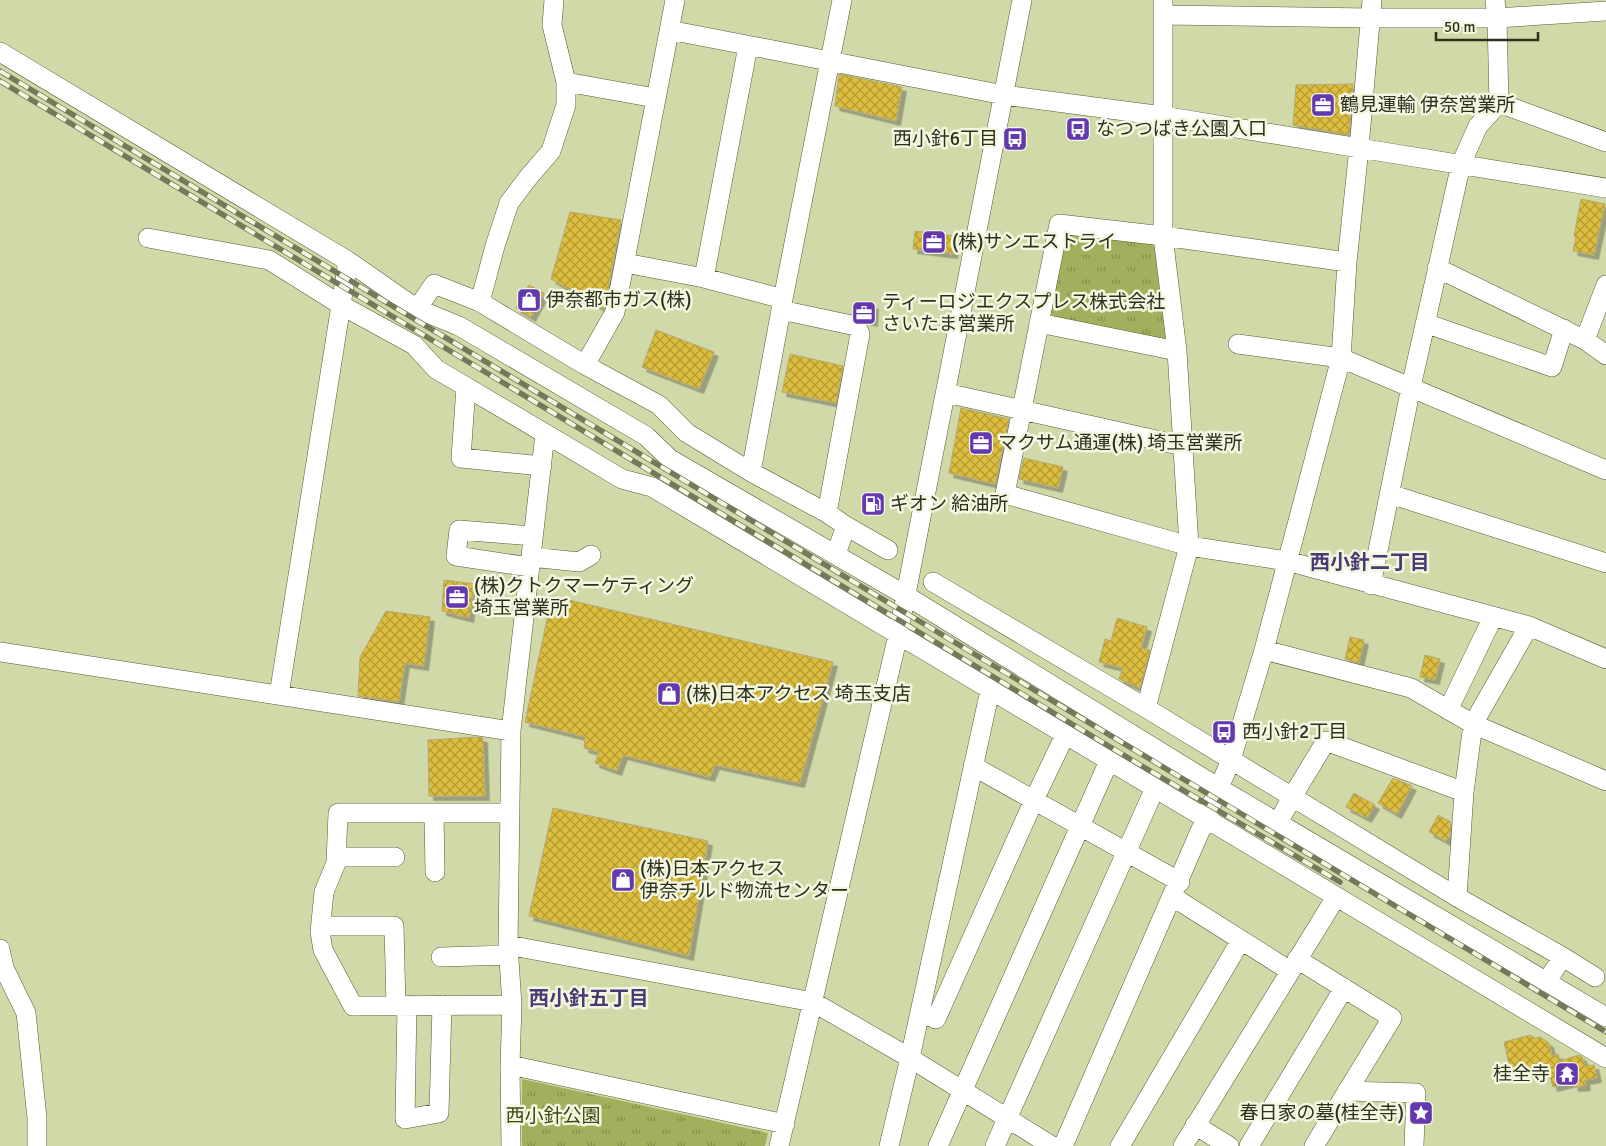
<svg xmlns="http://www.w3.org/2000/svg" width="1606" height="1146" font-family="Signika,'Noto Sans JP',sans-serif">
<defs>
<pattern id="park-tufts" width="24" height="20" patternUnits="userSpaceOnUse" patternTransform="scale(1.25)"><rect width="24" height="20" fill="#a4af5d"/><path d="M3 7l-1-3M5 7V3M7 7l1-3M15 17l-1-3M17 17v-4M19 17l1-3" fill="none" stroke="#868f4c"/></pattern>
<pattern id="building-cross-hatch" width="8" height="8" patternUnits="userSpaceOnUse" patternTransform="scale(1.25)"><rect width="8" height="8" fill="#dcbd3e"/><path d="M0 0l8 8M0 8l8-8" fill="none" stroke="#b39a33"/></pattern>
<filter id="shadow"><feDropShadow dx="4.5" dy="4.5" stdDeviation="0" flood-color="#0004"/></filter>
</defs>
<rect width="100%" height="100%" fill="#d1d9a9"/>
<path fill="url(#park-tufts)" d="M1062,233l92,9 4,3 9,94 -3,5 -114,-23 -4,-8z
M522,1079l246,54 -3,13h-243z"/>
<path fill="url(#building-cross-hatch)" stroke="#b4a87a" filter="url(#shadow)" d="M839,74l63,13 -6,34 -61,-15z
M1353,84l-4,51 -56,-10 3,-40z
M1581,199l24,5 -11,51 -21,-4 3,-14 -2,-1z
M570,212l51,8 -17,89 -53,-30z
M915,231l40,5 -2,18 -40,-5z
M529,285l15,8 -13,24 -15,-9z
M861,302l13,3 -1,17 -8,-2 -6,-5z
M656,330l58,22 -15,37 -57,-22z
M790,354l53,12 -7,37 -54,-11z
M961,408l48,11 -14,65 -46,-11z
M1024,458l39,9 -5,21 -39,-9z
M444,580l31,4 -6,34 -27,-7z
M552,596l281,66 -33,121 -85,-18 -5,12 -87,-22 -6,16 -22,-8 4,-11 -15,-4 1,-11 -60,-15z
M386,611l44,6 -6,49 -19,-3 -6,39 -41,-6 2,-39z
M1117,618l30,9 -6,21 9,2 -10,38 -21,-9 4,-11 -24,-6 6,-23 6,2z
M1350,637l14,3 -5,23 -14,-4z
M1425,655l15,4 -5,21 -15,-3z
M477,737l6,1 2,58h-56l-1,-56z
M1393,778l19,8 -15,28 -19,-11z
M1354,793l21,12 -8,13 -21,-11z
M553,808l155,33 -19,115 -160,-40z
M1438,815l13,7 -1,13 -4,6 -17,-9z
M1530,1035l5,3 5,-1 9,6 3,13 6,-2 2,7 19,-6 3,2 4,9 8,-1 3,13 -12,2 1,6 -12,1 -1,-5 -20,5 -5,-18 -37,5 -7,-32z"/>
<g fill="none" stroke-linecap="round" stroke-linejoin="round">
<defs>
<path id="minor" d="M1372,0l-13,148 247,40
M1163,15l206,3h128l109,-7
M669,30l335,65 159,21 196,32 -12,114 -6,96 265,112
M0,52l348,209 69,48 42,17 187,110 24,23 235,136 314,193 387,229
M566,82l89,16
M1499,103l107,39
M148,238l121,22 72,45 73,40 22,24 186,110 30,8 954,571
M1347,262l-184,-26 -104,-12 -54,270 184,52 98,15 242,65 77,33
M625,263l79,15 79,21
M1437,268l148,72 21,15
M704,278l44,-232
M480,302l15,-56 14,-43 18,-24 24,-28 15,-46v-23l-14,-57 2,-25
M417,309l17,-25 46,18 105,63 74,40 28,28 64,39 76,41 19,13 -10,28
M781,310l75,16 4,8 -33,179
M1039,323l138,28
M1425,323l127,44 12,-38
M1585,340l21,-55
M585,365l30,-53 60,-312
M466,387l-5,71 81,8
M946,393l237,53
M751,472l32,-173 59,-299
M1390,494l216,69
M846,526l42,24
M531,557l48,5 12,-7
M530,567l-74,-11 3,-26 74,6
M933,582l213,126 311,189 106,60 -17,25
M1371,585l40,-198 50,-223 17,-38 21,-23 -2,-85 -2,-18
M1264,650l147,38 62,36 133,57
M0,652l511,79
M279,695l69,-434
M1146,708l43,-162 -12,-195 -14,-115v-236
M1448,710l45,-93
M973,766l207,116
M434,813l1,59
M510,813h-172l-2,50 -12,29 -4,40 3,18 30,56 159,-1
M1278,823l14,-26 34,-56 138,51
M336,857h59
M1173,897l117,74
M1457,897l7,-105 9,-68 56,-98
M321,926h73l2,80
M508,945l305,57 97,56 142,88
M0,949l4,19 22,45 11,105v28
M441,957l68,-2
M1563,957l32,20
M1297,959l95,59 -78,128
M407,1005l-2,114 34,-6 3,-108
M920,1012l16,7 98,-219 31,-65
M510,1065l275,59
M1347,1091l69,2 -2,53
M1195,1125l34,21
M511,1146l-1,-81 2,-60 -4,-60 3,-214 34,-297
M779,1146l119,-511 124,-635
M889,1146l21,-88 80,-368
M938,1146l171,-385
M995,1146l160,-358
M1063,1146l168,-386 33,-110 77,-292 -103,-14
M1120,1146l121,-206
M1183,1146l153,-249
M1249,1146l95,-158"/>
</defs>
<use href="#minor" stroke="#565b31" stroke-width="20"/>
<use href="#minor" stroke="#fff" stroke-width="19"/>
<defs>
<path id="rail" d="M0,71l1606,961
M0,81l1142,685 198,116"/>
</defs>
<use href="#rail" stroke="#747959" stroke-width="5.5"/>
<use href="#rail" stroke="#f3f7df" stroke-width="4" stroke-dasharray="11" stroke-linecap="butt"/>
</g>
<defs>
<symbol id="office-square" viewBox="-11 -11 22 22"><rect x="-9" y="-9" width="18" height="18" rx="4" fill="#6439b0" stroke="#f3f7df"/><path d="M-6-3h4V-5.5h4V-3h4V5H-6ZM-1-4.5V-3h2v-1.5ZM-6 0V1H6V0Z" fill="#fff"/></symbol>
<symbol id="bus-square" viewBox="-11 -11 22 22"><rect x="-9" y="-9" width="18" height="18" rx="4" fill="#6439b0" stroke="#f3f7df"/><path d="M-5-6H5V4H4V6H2V4H-2V6H-4V4H-5ZM-3.5-4V0h7V-4ZM-3.5 1.2v1.5H-2V1.2ZM2 1.2v1.5H3.5V1.2Z" fill="#fff"/></symbol>
<symbol id="shop-square" viewBox="-11 -11 22 22"><rect x="-9" y="-9" width="18" height="18" rx="4" fill="#6439b0" stroke="#f3f7df"/><path d="M-5-2.5h2.3a2.7 3.5 0 0 1 5.4 0H5L5.5 6h-11ZM-1.5-2.5h3a1.5 2.3 0 0 0-3 0Z" fill="#fff"/></symbol>
<symbol id="fuel-square" viewBox="-11 -11 22 22"><rect x="-9" y="-9" width="18" height="18" rx="4" fill="#6439b0" stroke="#f3f7df"/><path d="M-5.5-6h7V0h2V4h1.3V-2.5L3-4.5l.8-.8L6-3V5H2.5V1h-1V6h-7ZM-4.2-4.7v3.2H.2V-4.7Z" fill="#fff"/></symbol>
<symbol id="temple-square" viewBox="-11 -11 22 22"><rect x="-9" y="-9" width="18" height="18" rx="4" fill="#6439b0" stroke="#f3f7df"/><path d="M0-6L5-2H3V0L6.5 2.5H4V6H1.5V3h-3V6H-4V2.5H-6.5L-3 0V-2H-5Z" fill="#fff"/></symbol>
<symbol id="sight-square" viewBox="-11 -11 22 22"><rect x="-9" y="-9" width="18" height="18" rx="4" fill="#6439b0" stroke="#f3f7df"/><path d="M0-6L1.8-2.2L6-1.7L2.9 1.2L3.7 5.4L0 3.3L-3.7 5.4L-2.9 1.2L-6-1.7L-1.8-2.2Z" fill="#fff"/></symbol>
</defs>
<g fill-rule="evenodd">
<use href="#office-square" x="1309" y="91" width="28" height="28"/>
<use href="#bus-square" x="1064" y="115" width="28" height="28"/>
<use href="#bus-square" x="1001" y="125" width="28" height="28"/>
<use href="#office-square" x="920" y="228" width="28" height="28"/>
<use href="#shop-square" x="515" y="286" width="28" height="28"/>
<use href="#office-square" x="850" y="299" width="28" height="28"/>
<use href="#office-square" x="967" y="429" width="28" height="28"/>
<use href="#fuel-square" x="859" y="490" width="28" height="28"/>
<use href="#office-square" x="443" y="583" width="28" height="28"/>
<use href="#shop-square" x="655" y="680" width="28" height="28"/>
<use href="#bus-square" x="1210" y="718" width="28" height="28"/>
<use href="#shop-square" x="609" y="866" width="28" height="28"/>
<use href="#temple-square" x="1553" y="1060" width="28" height="28"/>
<use href="#sight-square" x="1407" y="1099" width="28" height="28"/>
</g>
<g text-anchor="middle" dominant-baseline="central" stroke-width="5" stroke-linejoin="round" paint-order="stroke">
<g font-size="19" fill="#2d301d" stroke="#f3f7df" text-anchor="start">
<text x="1340" y="105">鶴見運輸 伊奈営業所</text>
<text x="1096" y="129">なつつばき公園入口</text>
<text x="998" y="139" text-anchor="end">西小針6丁目</text>
<text x="952" y="242">(株)サンエストライ</text>
<text x="546" y="300">伊奈都市ガス(株)</text>
<text x="882" y="302">ティーロジエクスプレス株式会社<tspan x="882" dy="22">さいたま営業所</tspan></text>
<text x="998" y="443">マクサム通運(株) 埼玉営業所</text>
<text x="890" y="504">ギオン 給油所</text>
<text x="474" y="586">(株)クトクマーケティング<tspan x="474" dy="22">埼玉営業所</tspan></text>
<text x="686" y="694">(株)日本アクセス 埼玉支店</text>
<text x="1242" y="732">西小針2丁目</text>
<text x="640" y="869">(株)日本アクセス<tspan x="640" dy="22">伊奈チルド物流センター</tspan></text>
<text x="1550" y="1074" text-anchor="end">桂全寺</text>
<text x="1404" y="1113" text-anchor="end">春日家の墓(桂全寺)</text>
</g>
<g font-size="19" fill="#3e4413" stroke="#f3f7df">
<text x="553" y="1116">西小針公園</text>
</g>
<g font-size="20" font-weight="bold" fill="#4b3976" stroke="#f3f7df">
<text x="1370" y="562">西小針二丁目</text>
<text x="589" y="998">西小針五丁目</text>
</g>
</g>
<path d="M1436 32v8h102v-8" fill="none" stroke="#2d301d" stroke-width="2.5"/>
<text x="1444" y="32" font-size="15" fill="#2d301d" stroke="#f3f7df" stroke-width="4" paint-order="stroke">50 m</text>
</svg>
